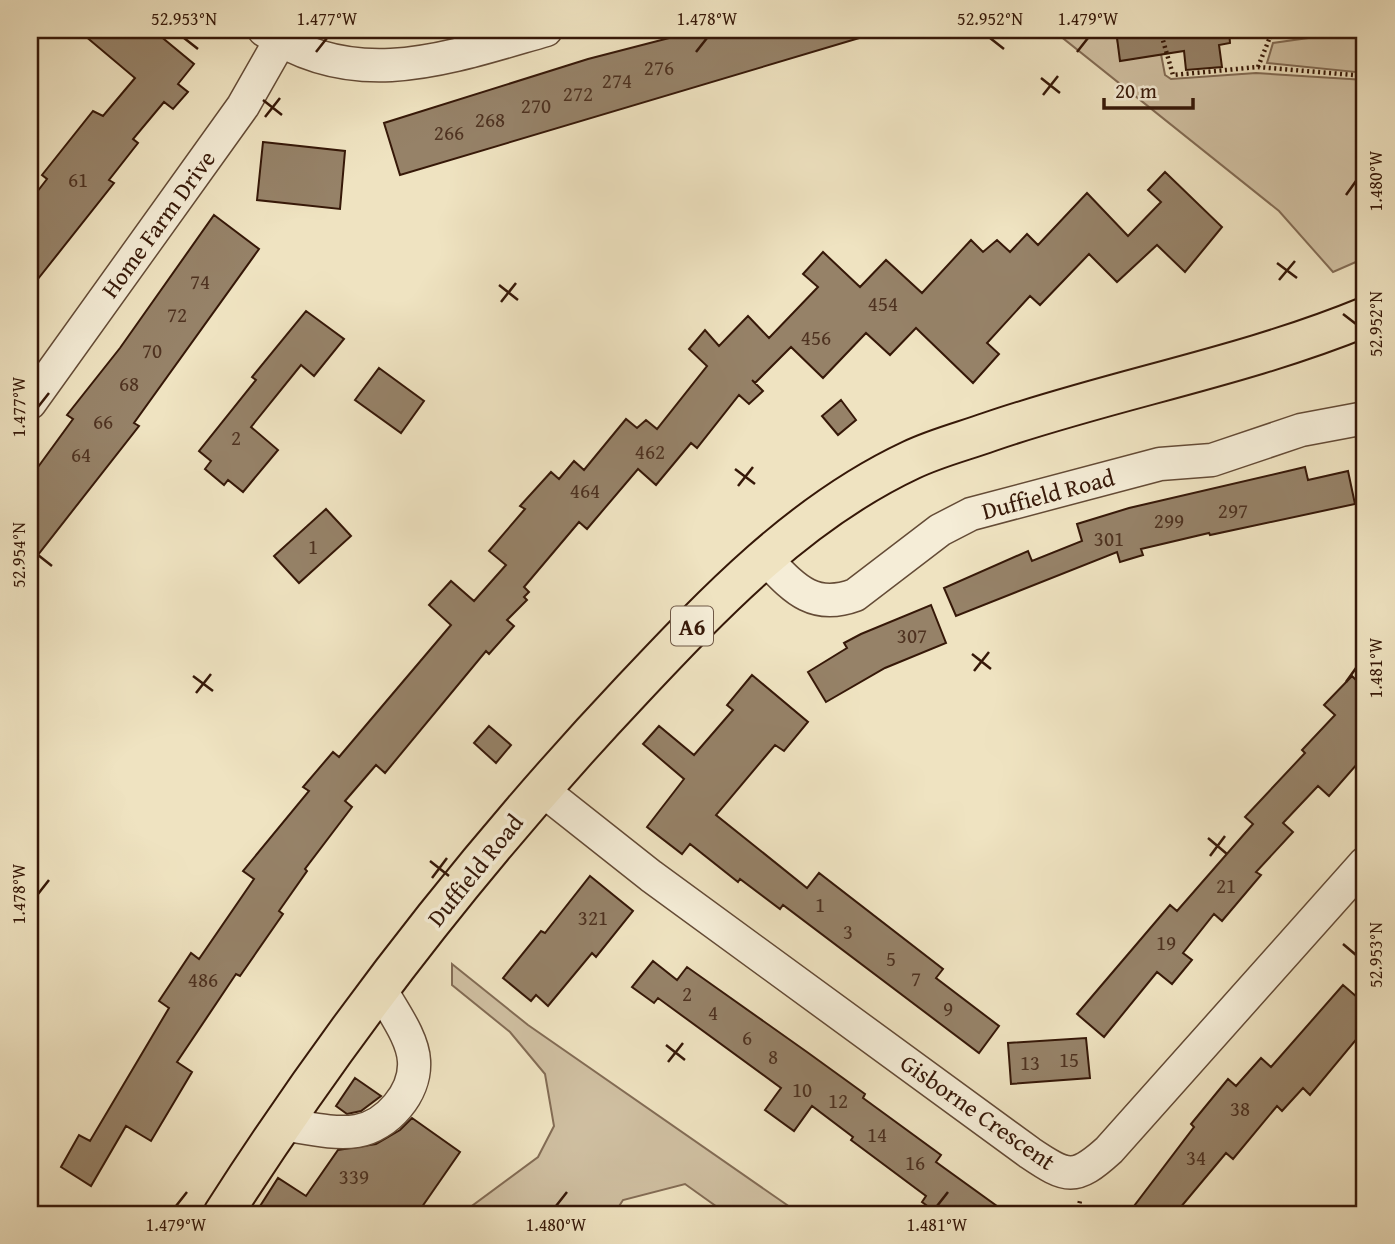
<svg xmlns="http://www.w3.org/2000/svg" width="1395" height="1244" font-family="'Gentium Book Plus',serif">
<rect width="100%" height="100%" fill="#efe3c1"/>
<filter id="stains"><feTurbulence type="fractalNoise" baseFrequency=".00286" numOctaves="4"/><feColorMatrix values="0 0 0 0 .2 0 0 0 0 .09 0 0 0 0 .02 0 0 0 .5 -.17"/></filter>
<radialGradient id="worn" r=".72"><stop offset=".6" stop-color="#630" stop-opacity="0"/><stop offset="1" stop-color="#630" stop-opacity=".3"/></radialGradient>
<path fill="#d0c0a2" stroke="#836c55" stroke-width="2" d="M1089,30h17l11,8 4,22 40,-6 4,21 6,4 85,-6 109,7v178l-32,14 -54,-61 -220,-176z
M1365,30v43l-98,-10 6,-20z
M452,964l76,61 272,189h-73l-42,-30 -62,16 -9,14h-171l26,-6 69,-51 16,-31 -9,-52 -35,-42 -58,-47z"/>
<path fill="#968268" stroke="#361808" stroke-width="2" d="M78,30h75l41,34 -16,20 10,8 -15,17 -9,-7 -31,37 5,4 -29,37 5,3 -84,106v-88l17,-22 -5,-4 51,-64 10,5 32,-38z
M700,30h165l1,6 -466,139 -16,-52 204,-64z
M1116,30h113l1,13 -11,2 3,22 -36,3 -2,-19 -64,10z
M263,142l82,9 -5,58 -83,-9z
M1165,172l57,55 -37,45 -28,-27 -40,37 -28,-28 -49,51 -10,-9 -43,47 12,11 -26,29 -57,-55 -26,27 -24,-22 -43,45 -32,-31 -36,36 -3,-3 11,11 -14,13 -10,-9 -42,53 -6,-5 -35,42 -18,-16 -51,60 -8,-7 -55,65 5,5 -5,5 3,3 -20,20 7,6 -25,28 -3,-3 -101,122 -9,-8 -31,36 7,6 -47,62 2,2 -28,40 4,3 -43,62 -4,-2 -59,88 15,10 -41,69 -25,-15 -35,60 -30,-19 18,-32 11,6 79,-133 -10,-7 32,-48 8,6 55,-80 -11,-8 66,-80 -6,-4 30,-35 6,5 112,-132 -22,-20 22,-24 23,20 32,-36 -17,-14 36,-42 -5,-3 31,-34 8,7 15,-18 10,9 42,-51 11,9 9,-8 11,9 50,-63 -18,-17 16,-19 14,16 29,-30 21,22 49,-51 -15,-13 20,-22 37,35 26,-27 36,33 49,-53 12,12 14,-12 13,12 17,-18 11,11 49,-52 41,43 33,-34 -13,-12z
M214,215l45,34 -125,174 5,3 -109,139v-87l43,-59 -6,-4 53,-67z
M306,311l38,28 -30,37 -13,-11 -50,62 27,23 -35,42 -15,-12 -4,5 -19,-16 6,-8 -12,-10 57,-71 -4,-3z
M379,368l45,33 -23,32 -46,-33z
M841,400l15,20 -18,15 -16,-19z
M1305,467l3,13 40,-9 7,33 -145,31 -1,-2 -68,16 2,6 -23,7 -3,-10 -161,64 -12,-28 84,-37 4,10 50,-20 -5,-17 52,-16z
M326,509l25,27 -52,47 -25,-27z
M931,605l15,38 -61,25 -59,34 -18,-30 39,-24 -3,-5 17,-9z
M752,675l56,47 -24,29 -9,-6 -59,70 91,73 12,-15 124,96 -7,9 63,48 -20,27 -196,-148 -3,4 -40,-30 -2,3 -48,-38 -8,10 -35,-27 37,-48 -41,-35 16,-18 35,29 39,-45 -6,-5z
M1352,676l13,13v66l-36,41 -11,-10 -35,37 10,9 -37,40 5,3 -39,46 -8,-7 -31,39 9,7 -20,24 -15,-12 -53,65 -27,-23 93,-109 7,6 76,-87 -8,-7 60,-64 -3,-3 33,-35 -11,-10z
M489,726l22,19 -15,18 -22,-20z
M590,876l43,35 -37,46 -4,-4 -44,53 -12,-11 -5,6 -28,-23 38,-47 4,2z
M653,961l24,19 10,-13 120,85 58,42 -2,4 78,57 -5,7 72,52h-70l-16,-12 4,-6 -75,-56 2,-3 -41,-31 -18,25 -29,-21 16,-22 -123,-90 -4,5 -22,-16z
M1343,985l22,19v25l-55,66 -7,-7 -21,23 -5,-5 -44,53 -7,-6 -51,61h-47l66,-87 -3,-3 37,-45 8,7 25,-28 10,9z
M1086,1038l4,40 -79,6 -3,-41z
M355,1078l26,18 -20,15 -14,3 -11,-8z
M412,1118l48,34 -43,62h-162l23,-36 28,18 32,-46 38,-6 24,-14z"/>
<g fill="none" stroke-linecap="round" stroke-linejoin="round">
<defs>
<path id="minor" d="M264,30c92,63 184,28 282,0
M30,403l213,-297 37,-65
M765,558c28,29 47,53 90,37l85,-65 31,-16 189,-50 52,-4 89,-30 64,-12
M541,789l110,87 379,277c37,25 45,28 79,-3l256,-287
M281,1124c23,3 52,11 76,7 30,-5 59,-38 57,-70 -1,-24 -23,-52 -34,-73"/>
<path id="highway" d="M223,1214c120,-187 257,-363 409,-524 83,-88 168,-178 279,-230 25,-12 53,-19 78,-28 125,-43 254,-65 376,-115"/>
</defs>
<use href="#minor" stroke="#644b36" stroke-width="35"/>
<use href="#highway" stroke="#361808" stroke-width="42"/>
<path stroke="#361808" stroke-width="4.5" stroke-dasharray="2 3.5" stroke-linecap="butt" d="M1160,30l13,45 85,-8 107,9
M1258,67l12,-30 50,-7
M1077,1214l3,-13"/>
<use href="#minor" stroke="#f5edd7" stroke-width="32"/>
<use href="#highway" stroke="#efe3c1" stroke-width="38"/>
</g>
<path fill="none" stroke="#361808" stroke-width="2.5" d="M184,38l14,11M990,38l14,11M316,52l11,-14M696,52l11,-14M1077,52l11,-14M1041,78l19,15M1043,95l15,-19M263,100l19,15M265,117l15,-19M1346,195l10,-14M1277,263l20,15M1279,280l16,-19M499,285l19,15M501,302l15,-19M1343,314l13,10M38,407l11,-14M735,469l20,15M738,486l15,-19M38,555l14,11M972,654l19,15M974,671l15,-19M193,676l20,15M1346,682l10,-14M196,693l15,-19M1208,838l19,16M1210,856l15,-20M430,861l19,15M432,878l15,-20M38,894l11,-14M1343,944l13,11M666,1045l19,15M668,1062l15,-19M176,1206l11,-14M556,1206l11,-14M937,1206l11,-14"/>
<g text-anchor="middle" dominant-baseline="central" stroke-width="7" stroke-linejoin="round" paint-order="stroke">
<g font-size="21" fill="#4e3220">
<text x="659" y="67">276</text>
<text x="617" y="80">274</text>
<text x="578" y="93">272</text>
<text x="536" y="105">270</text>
<text x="490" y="119">268</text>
<text x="449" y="132">266</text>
<text x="78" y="179">61</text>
<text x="200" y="281">74</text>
<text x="883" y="303">454</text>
<text x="177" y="314">72</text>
<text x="816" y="337">456</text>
<text x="152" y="350">70</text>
<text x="129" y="383">68</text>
<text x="103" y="421">66</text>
<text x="236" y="437">2</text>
<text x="650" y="451">462</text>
<text x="81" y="454">64</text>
<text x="585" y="490">464</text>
<text x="1233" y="510">297</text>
<text x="1169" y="520">299</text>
<text x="1109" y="538">301</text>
<text x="313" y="546">1</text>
<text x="912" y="635">307</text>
<text x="1226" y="885">21</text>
<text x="820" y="904">1</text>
<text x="593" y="917">321</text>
<text x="848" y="931">3</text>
<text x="1166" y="942">19</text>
<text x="891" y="958">5</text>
<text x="916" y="978">7</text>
<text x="203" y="979">486</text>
<text x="687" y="993">2</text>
<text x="948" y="1008">9</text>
<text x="713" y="1012">4</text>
<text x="747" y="1037">6</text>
<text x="773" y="1056">8</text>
<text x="1069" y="1059">15</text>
<text x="1030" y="1062">13</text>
<text x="802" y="1089">10</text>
<text x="838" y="1100">12</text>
<text x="1240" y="1108">38</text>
<text x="877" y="1134">14</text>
<text x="1196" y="1157">34</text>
<text x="915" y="1162">16</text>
<text x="354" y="1176">339</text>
</g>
<rect fill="#f5edd7" stroke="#6f5846" stroke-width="2" x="671" y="606.5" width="42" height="39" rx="5"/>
<g font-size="23" font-weight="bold" fill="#361808">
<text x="692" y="626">A6</text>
</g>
<g font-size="24" fill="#361808" stroke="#f5edd7">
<text transform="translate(158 224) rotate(-54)">Home Farm Drive</text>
<text transform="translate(1048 494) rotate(-15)">Duffield Road</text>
<text transform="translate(475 870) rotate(-51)">Duffield Road</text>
<text transform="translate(978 1112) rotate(35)">Gisborne Crescent</text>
</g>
</g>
<rect width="1395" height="1244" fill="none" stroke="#efe3c1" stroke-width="77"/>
<path d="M1104 98v10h89v-10" fill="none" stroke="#361808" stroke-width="3.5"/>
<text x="1115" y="98" font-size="21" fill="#361808" stroke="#f5edd7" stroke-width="5" paint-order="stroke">20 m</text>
<rect x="38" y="38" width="1318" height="1168" fill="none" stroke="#361808" stroke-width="2.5"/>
<g font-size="18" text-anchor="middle" fill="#361808">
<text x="184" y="25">52.953°N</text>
<text x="327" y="25">1.477°W</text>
<text x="707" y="25">1.478°W</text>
<text x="990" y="25">52.952°N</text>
<text x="1088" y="25">1.479°W</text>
<text transform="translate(1376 181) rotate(-90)" y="6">1.480°W</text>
<text transform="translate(1376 324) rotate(-90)" y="6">52.952°N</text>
<text transform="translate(19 407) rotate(-90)" y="6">1.477°W</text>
<text transform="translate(19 555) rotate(-90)" y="6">52.954°N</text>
<text transform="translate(1376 668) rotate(-90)" y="6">1.481°W</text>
<text transform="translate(19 894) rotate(-90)" y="6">1.478°W</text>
<text transform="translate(1376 955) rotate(-90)" y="6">52.953°N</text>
<text x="176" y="1231">1.479°W</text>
<text x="556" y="1231">1.480°W</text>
<text x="937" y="1231">1.481°W</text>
</g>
<rect width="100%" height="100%" filter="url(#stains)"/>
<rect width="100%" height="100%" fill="url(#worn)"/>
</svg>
